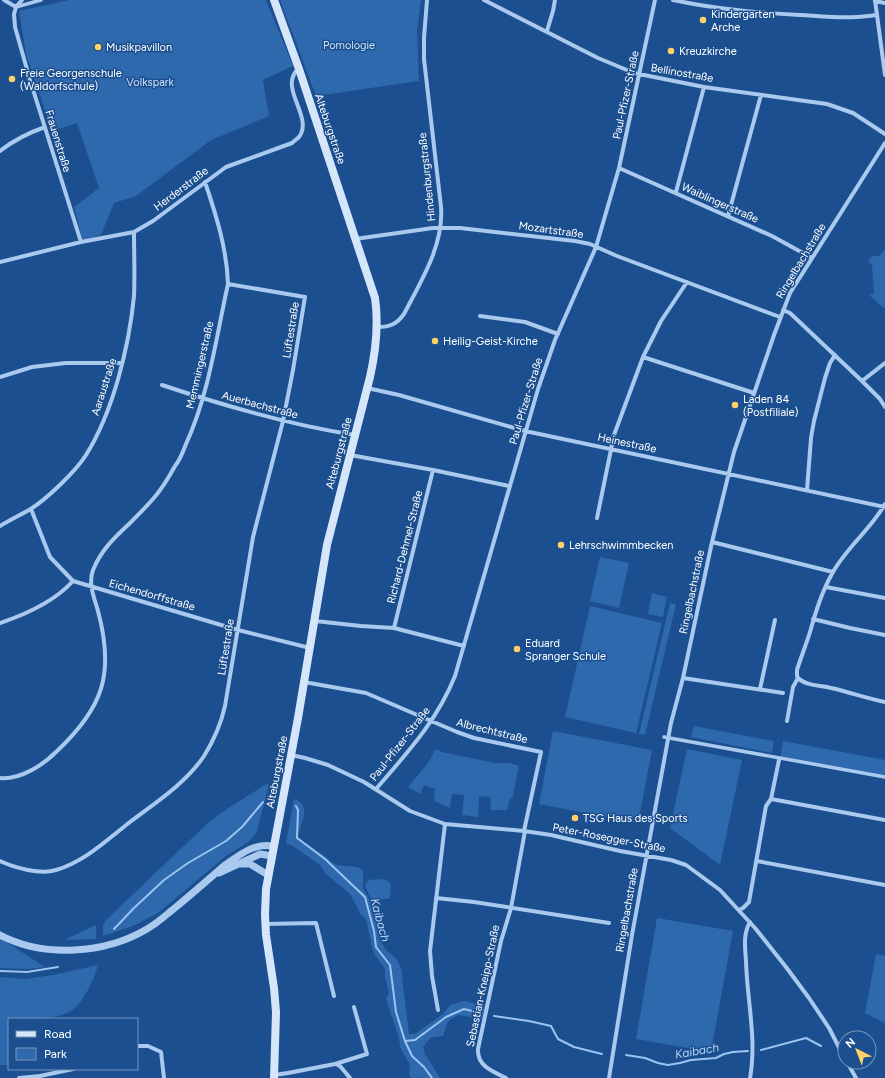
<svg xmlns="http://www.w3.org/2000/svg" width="885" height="1078" font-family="Figtree,sans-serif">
<rect width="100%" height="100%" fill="#1b4f8f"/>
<path fill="#2e69ad" d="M69,0h197l27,66 -30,14 6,36 -58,24 -75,56 -22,7 -13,32 -18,6 -9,-34 25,-19 -22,-65 -25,8 -26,-77 -7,-43z
M280,0h141l-4,31 2,50 -103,15z
M885,249v60l-16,-14 6,-2 -1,-1 -2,-27 -4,-3 4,-6h7z
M600,557l29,6 -10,45 -29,-7z
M652,593l15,4 -4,20 -15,-3z
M670,603l6,1 -31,131 -6,-1z
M590,606l72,17 -26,110 -71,-16z
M694,726l80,15 -2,12 -81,-16z
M553,731l99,19 -14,73 -99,-19z
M783,741l102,19v17l-105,-19z
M436,749l6,3 53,11h14l10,3 -7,33 -2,-1 -3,12h-16l-1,-13 -11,-1 -1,21 -16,-2 2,-20 -12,-1 -2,14 -16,-7 1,-12 -11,-4 -4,9 -12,-7 20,-24z
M687,749l55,11 -22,105 -50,-37z
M268,783l1,2 -13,49 -8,8 -22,14 -68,57 -25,13 -30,10v-10l3,-6 104,-99 17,-12z
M294,799c20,7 5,25 4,38 9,7 19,13 28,20 3,2 5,5 7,6 10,6 21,0 30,7v18l11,20 5,30 7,12 10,8 5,10 8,66h6l28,-20 7,-9 14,-4 21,5 -3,13 -24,-4 -10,6 -5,15 -13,2 -7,9 2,7 15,24h-29l-2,-4 1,-9 -10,-18 -1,-9 -13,-39 3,-6 -4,-16v-8l-10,-14 -3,-8 -6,-28 -6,-5 -2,-6 -9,-15 -23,-19 -6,-9 -27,-19 -7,-3z
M381,879l7,2 3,4 -1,13 -4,1h-15l-6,-13 3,-6z
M657,918l76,13 -22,121 -75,-13z
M96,925v14l-30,1v-1z
M0,938l45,29 -17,2 -28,-1z
M876,954l9,2v67l-20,-10z
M98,965c-4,14 -16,43 -31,48 -16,7 -40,6 -58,6v46h-9v-88l26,2 27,-4z"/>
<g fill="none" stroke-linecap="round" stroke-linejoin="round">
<path stroke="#9cc4f0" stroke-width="2" d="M296,806l2,4 -1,28 28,21 40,38 9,34 2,16 14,18 6,47 9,29 7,15 12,11 8,11
M114,929l20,-21 30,-28 24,-17 38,-22 16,-14 21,-25
M0,971l27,1 31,-5
M494,1016l35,5 22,5 7,13 16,8 28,7
M405,1041l10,-1 31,-23 18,-8 16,4
M761,1050l45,-12 15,8
M626,1055l19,3 13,5 10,2 12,-2 11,-3 25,-2 8,-4 9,-2 15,-1"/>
<path stroke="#a9c9ee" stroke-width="3.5" d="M16,7l25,-7
M664,737l221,40"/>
<path stroke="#a9c9ee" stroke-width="4" d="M4,0l12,7
M22,0l-6,7 -2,7 1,13 15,53 51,162
M484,0l114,58 36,15 70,14 123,17 26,9 32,21
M673,0c42,9 85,13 127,15 26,2 51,4 76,0
M875,0l10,75
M875,1l10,2
M547,31l6,-20 2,-11
M0,151c14,-11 28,-18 45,-24
M619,168l153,68 40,22
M676,192l28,-105
M728,216l33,-121
M355,239l78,-11h27l115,13 15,3 27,12 163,61
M0,262l81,-20 53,-10 19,-11 73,-54 66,-24c2,-2 5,-4 7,-6 15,-20 -21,-49 -1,-68
M783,310l7,3 72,68 18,18 5,8
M480,316l45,6 33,12
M378,327c12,0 19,-3 26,-13 17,-33 40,-69 37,-107l-17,-148v-21l3,-38
M643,357l111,36
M0,377l32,-10 34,-4h56
M862,381l23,-18
M162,385c63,21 127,40 193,50
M367,388l32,7 126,36 360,76
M350,455l83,15 76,16
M807,490l4,-52 3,-17 11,-43 5,-15 5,-8
M31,509l19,48 23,24 165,49 72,18
M597,518l17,-83 29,-78 18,-36 26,-39
M0,526c10,-6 20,-11 29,-16 17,-10 47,-39 57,-55 27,-43 43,-108 48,-159 1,-21 0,-43 0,-64
M712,542l121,30
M826,587l59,11
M813,619l37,9 35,7
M315,621l46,5 33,2 70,18
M0,623c27,-9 54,-21 73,-42
M394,628l39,-158
M683,678l100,15
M798,678c8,8 22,7 33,10 18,4 35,10 54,14
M304,682l62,11 91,39 17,6 67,14 -17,79
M760,689l15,-69
M787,721l6,-34 5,-9 -1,-2v-6c4,-13 9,-25 13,-38 6,-21 12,-41 23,-60 14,-25 38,-43 52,-68
M291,755l14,3 23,7 36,17 46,29 35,13 79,7 27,4 69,16 51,9 15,5 34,25 35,38 31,39 23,31 20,30 16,31
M0,778c20,2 43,-13 56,-26 47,-44 59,-78 42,-141 -4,-14 -10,-27 -5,-41 8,-20 22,-33 37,-47 8,-8 16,-16 23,-24 9,-10 16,-22 22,-33 5,-6 8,-14 11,-22 23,-50 30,-106 42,-160 -1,-35 -12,-69 -23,-102
M376,789c31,-36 61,-68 79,-113l83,-287 17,-49 41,-93 23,-79 36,-168
M771,799l114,21
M0,861c15,7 40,14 56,9 28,-8 51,-30 74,-48 25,-19 56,-39 74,-66 10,-16 17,-32 21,-50l28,-169 30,-116 10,-51 12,-73 -77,-13
M757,861l128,24
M436,898l38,4 135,21
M739,910l4,-2 6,-6 17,-96 5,-7 8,-39
M750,922c-7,12 -5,25 -4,39 1,39 11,78 4,117
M265,924l51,-1 18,73
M438,1010l-6,-34 -2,-25 15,-127
M137,1046h11l13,6 3,26
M847,1062l9,16
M336,1064l4,2 10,12
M274,1075l14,-2 47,-9 32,-10 -13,-47
M19,1078l21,-2 33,-7
M506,1078c-14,-7 -29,-12 -28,-29l23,-108 10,-33 14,-77
M609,1078l23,-143 39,-212 12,-45 29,-136 22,-90 40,-117 16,-42 95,-150"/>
<path stroke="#a9c9ee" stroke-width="7" d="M241,864h9l18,11
M219,873l41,-19 12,2
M0,935c44,23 105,19 147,-6 11,-6 20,-15 29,-22 17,-14 33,-28 49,-42 16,-11 29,-22 48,-19"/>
<path stroke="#d6e6fa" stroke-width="8" d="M274,1078l2,-66 -2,-24 -8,-53 -1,-20 1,-26 32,-171 29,-173 43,-168c6,-27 9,-52 5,-79l-76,-229 -25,-69"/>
</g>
<g fill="#ffd166" stroke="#1b4f8f" stroke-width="1.5">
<circle cx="703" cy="20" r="4"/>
<circle cx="98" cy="47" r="4"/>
<circle cx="671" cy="51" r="4"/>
<circle cx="12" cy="79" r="4"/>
<circle cx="435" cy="341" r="4"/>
<circle cx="735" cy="405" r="4"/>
<circle cx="561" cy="545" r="4"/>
<circle cx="517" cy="649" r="4"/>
<circle cx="575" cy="818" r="4"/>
</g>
<g text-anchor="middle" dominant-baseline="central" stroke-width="3" stroke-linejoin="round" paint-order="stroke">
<g font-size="11" fill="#fff" stroke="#1b4f8f" text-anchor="start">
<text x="711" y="14">Kindergarten<tspan x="711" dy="13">Arche</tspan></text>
<text x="106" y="47">Musikpavillon</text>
<text x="679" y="51">Kreuzkirche</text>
<text x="20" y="73">Freie Georgenschule<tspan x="20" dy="13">(Waldorfschule)</tspan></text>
<text x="443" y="341">Heilig-Geist-Kirche</text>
<text x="743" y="399">Laden 84<tspan x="743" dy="13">(Postfiliale)</tspan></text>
<text x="569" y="545">Lehrschwimmbecken</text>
<text x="525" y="643">Eduard<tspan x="525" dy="13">Spranger Schule</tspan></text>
<text x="583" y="818">TSG Haus des Sports</text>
</g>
<g font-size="11" fill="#cfe3fa" stroke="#1b4f8f">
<text x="349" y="45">Pomologie</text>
<text x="150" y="82">Volkspark</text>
</g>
<g font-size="11" fill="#fff" stroke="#1b4f8f">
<text transform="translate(682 73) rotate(10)">Bellinostraße</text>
<text transform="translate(626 95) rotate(-78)">Paul-Pfizer-Straße</text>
<text transform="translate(330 129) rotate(71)">Alteburgstraße</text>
<text transform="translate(58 141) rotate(73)">Frauenstraße</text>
<text transform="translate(427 177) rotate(-96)">Hindenburgstraße</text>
<text transform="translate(181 189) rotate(-37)">Herderstraße</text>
<text transform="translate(720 203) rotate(24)">Waiblingerstraße</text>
<text transform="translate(551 230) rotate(8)">Mozartstraße</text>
<text transform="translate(801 261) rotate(-59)">Ringelbachstraße</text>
<text transform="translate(291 330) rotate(-81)">Lüftestraße</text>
<text transform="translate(200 365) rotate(-77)">Memmingerstraße</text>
<text transform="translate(104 387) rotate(-72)">Aaraustraße</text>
<text transform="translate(526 401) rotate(-73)">Paul-Pfizer-Straße</text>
<text transform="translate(260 405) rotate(15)">Auerbachstraße</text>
<text transform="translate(627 443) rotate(12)">Heinestraße</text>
<text transform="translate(339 453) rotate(-75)">Alteburgstraße</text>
<text transform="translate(405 547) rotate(-76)">Richard-Dehmel-Straße</text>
<text transform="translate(692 592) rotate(-78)">Ringelbachstraße</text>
<text transform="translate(152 595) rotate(16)">Eichendorffstraße</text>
<text transform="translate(226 647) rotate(-81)">Lüftestraße</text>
<text transform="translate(492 731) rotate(14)">Albrechtstraße</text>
<text transform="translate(400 744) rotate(-52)">Paul-Pfizer-Straße</text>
<text transform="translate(277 772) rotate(-79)">Alteburgstraße</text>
<text transform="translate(609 838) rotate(11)">Peter-Rosegger-Straße</text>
<text transform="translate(627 910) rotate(-80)">Ringelbachstraße</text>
<text transform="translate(483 986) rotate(-78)">Sebastian-Kneipp-Straße</text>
</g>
<g font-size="12" font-style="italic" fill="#b5d3f5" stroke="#1b4f8f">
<text transform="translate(380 920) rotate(75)">Kaibach</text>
<text transform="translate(697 1051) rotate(-10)">Kaibach</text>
</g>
</g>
<rect x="8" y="1018" width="130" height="52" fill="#1b4f8f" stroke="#7695bc"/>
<rect x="16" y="1031" width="20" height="6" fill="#d6e6fa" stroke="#7695bc"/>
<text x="44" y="1038" font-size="12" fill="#ffffff">Road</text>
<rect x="16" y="1048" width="20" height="12" fill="#2e69ad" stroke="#7695bc"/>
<text x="44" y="1058" font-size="12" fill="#ffffff">Park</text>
<g transform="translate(857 1050) rotate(318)"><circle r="19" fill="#1b4f8f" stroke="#7695bc"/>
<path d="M0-3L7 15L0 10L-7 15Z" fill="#ffd166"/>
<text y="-6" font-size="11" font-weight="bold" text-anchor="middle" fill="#ffffff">N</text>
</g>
</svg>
